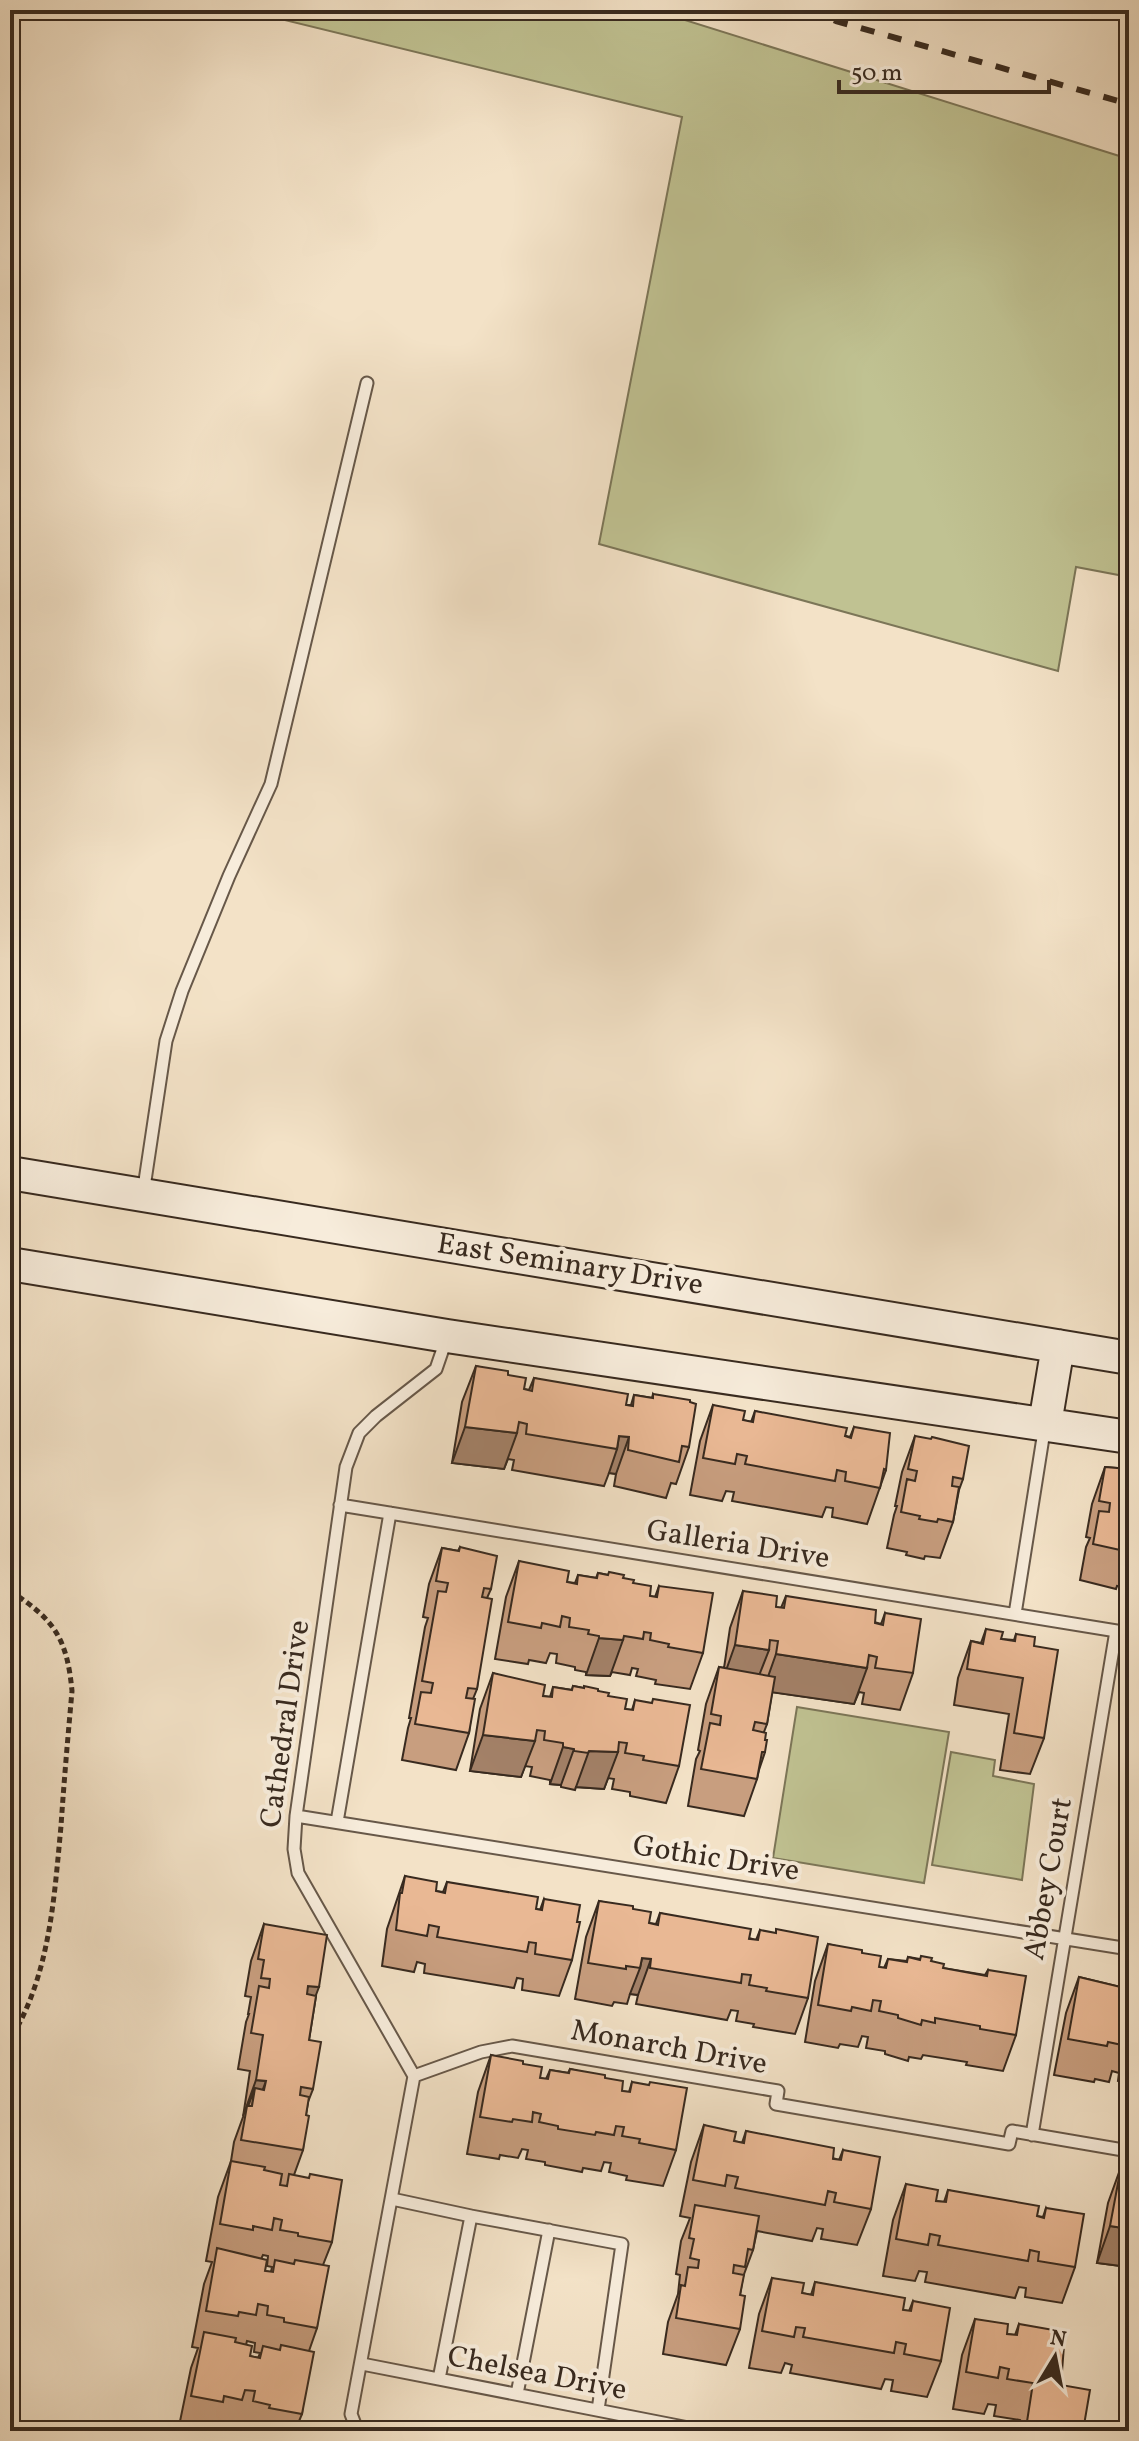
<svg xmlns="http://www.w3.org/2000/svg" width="1139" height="2441" font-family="Vollkorn,serif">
<rect width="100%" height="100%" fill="#f3e2c7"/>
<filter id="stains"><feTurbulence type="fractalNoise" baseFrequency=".0025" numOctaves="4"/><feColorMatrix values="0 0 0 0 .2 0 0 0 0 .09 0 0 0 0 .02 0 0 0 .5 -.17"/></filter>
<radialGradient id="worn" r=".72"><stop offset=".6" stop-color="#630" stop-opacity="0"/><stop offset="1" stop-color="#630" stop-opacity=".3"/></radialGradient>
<path fill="#c0c292" stroke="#7c7658" stroke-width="2" d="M244,10h409l476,149v418l-53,-10 -18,104 -459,-127 83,-427z
M797,1707l152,25 -25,151 -151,-25z
M951,1752l44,8 -2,16 41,8 -12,96 -90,-15z"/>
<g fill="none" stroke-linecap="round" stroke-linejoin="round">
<defs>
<path id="service" d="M143,1194l23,-153 16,-50 47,-115 42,-92 96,-401
M340,1505l789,128
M1015,1614l30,-189
M296,1816l833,133
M337,1822l53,-309
M414,2076l67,-24 31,-6 266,45 -2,13 233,40 3,-13 117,20
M1032,2135l84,-504
M392,2199l79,17
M362,2364l342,67
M439,2379l32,-163 151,28 -24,166
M517,2394l32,-164
M365,2431l-9,-4 -5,-13 63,-338 -116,-203 -4,-24 2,-33 50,-349 13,-34 17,-17 60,-47 10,-29"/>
<path id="secondary" d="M10,1173l1119,185
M10,1264l437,72 682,101
M1045,1424l13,-78"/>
</defs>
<use href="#service" stroke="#675849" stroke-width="15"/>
<use href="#secondary" stroke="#382a1f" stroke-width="36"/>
<path stroke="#382a1f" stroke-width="5" stroke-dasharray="6 4" stroke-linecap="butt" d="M10,1591c44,28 57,47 62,100 -4,45 -8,90 -11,135 -7,73 -11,149 -51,214"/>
<use href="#service" stroke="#f7ecdb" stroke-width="11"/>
<use href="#secondary" stroke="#f7ecdb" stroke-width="32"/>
<path stroke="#382a1f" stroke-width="6" stroke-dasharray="14 14" stroke-linecap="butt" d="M808,10l28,11 293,83"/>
</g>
<path fill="#c89e7f" stroke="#382a1f" stroke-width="2" fill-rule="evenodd" d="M476,1366l32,9 16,14 5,1 5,-12 92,27h5l3,-10 18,3 1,-4 36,53 -13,37 -5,-1 -5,15 -52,-12 2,-12 -7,-1 -5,13 -92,-16 2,-10 -6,-1 -4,10 -52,-6 10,-61z
M713,1405l30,15 8,2 4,-11 95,26 4,-10 32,43 -19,54 -35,-7 1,-9 -7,-1 -4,10 -90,-16 2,-9 -8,-1 -4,10 -32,-6 10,-54z
M915,1436l48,43 -4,11 -6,32 -13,36 -15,-2 -1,3 -18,-4 1,-3 -20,-4 7,-33 3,-9h-2l7,-34z
M1105,1467l24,2v119l-12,-2 -1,3 -36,-9 6,-33 4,-9 -4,-1 6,-33z
M460,1547l31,42 -4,9 -10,91 -4,10 -4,34 -13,37 -54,-10 6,-32 3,-10h-2l16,-91 3,-9 -5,-1 6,-33 13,-36 16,3z
M519,1561l48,21 8,1 3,-8 18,3 2,-5 25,5 10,5 17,13 5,1 4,-11 44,67 -13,36 -35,-5 1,-4 -20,-4 2,-7 -6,-1 -2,7 -18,-3 -2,4 -24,-1v-3l-11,-2v-3l-19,-4 1,-9 -7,-1 -4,10 -17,-3 -1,4 -33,-5 11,-62z
M743,1591l33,16 5,1 5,-12 95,28 4,-11 28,60 -13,37 -38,-6 2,-11 -5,-1 -5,12 -82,-12 -5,32 -3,8 1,20 -6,18 -2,9 -13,37 -56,-10 8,-47 4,-8 -2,-1 8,-46 13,-37 5,1 6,-40z
M986,1629l15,10 13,1 2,-6 18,12 10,92 -14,36 -30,-4 9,-56 -55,-9 4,-27 13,-37 10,2z
M493,1673l50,23 7,1 3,-10 19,3 1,-4 25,5 10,5 17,13 7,1 3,-10 44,66 -13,37 -36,-7v-4l-18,-3 2,-10 -6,-1 -4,11 -28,-2 -1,3 -14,-3v-2l-11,-1v-4l-20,-4 2,-9 -7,-1 -4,11 -51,-6 10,-62z
M405,1876l31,15 7,1 4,-10 93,28 4,-11 28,61 -13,36 -37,-6 1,-11 -6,-1 -3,10 -90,-15 1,-9 -8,-2 -3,10 -32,-6 5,-37z
M599,1901l34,8 16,14 7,1 4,-11 96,27 4,-10 48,68 -13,36 -42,-7 1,-3 -18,-3 2,-10 -7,-1 -4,10 -91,-16 2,-9 -8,-1 -3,10 -13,-2 -2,4 -37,-7 11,-62z
M264,1924l52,72 -7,44 4,49 -5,13 -2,13 -3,35 -9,25 38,67 -9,23 -6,63 -8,23 -7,63 -7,17h-54v-3l-8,-2 -2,5h-53l13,-63 7,-20 -6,-1 12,-63 8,-22 -6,-1 12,-64 13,-36 3,-19 9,-25 7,-46 -12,-2 8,-47 3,-8h-1l3,-17 -6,-1 6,-35zM263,2255l5,1 -1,10 5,1 -1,5 -6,-1 -4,-12zM247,2341l8,2 -1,9 6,1 -2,5 -8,-2 -4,-11z
M828,1944l34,9 17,14 5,1 4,-9 19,2 1,-4 23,4 12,7 42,7 3,-5 28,65 -13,36 -37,-6 1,-3 -44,-7 -2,4 -12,-2 -1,4 -23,-7v-3l-19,-3 2,-11 -6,-1 -4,11 -18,-3 -2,4 -33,-6 10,-61z
M1079,1977l50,12v94l-11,-2 1,-8 -7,-2 -3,11 -14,-3 -1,3 -40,-7 12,-62z
M491,2055l32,9 17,14 6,1 4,-9 18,3 2,-4 35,9 17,13 7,1 3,-10 44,68 -13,36 -37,-6 1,-4 -18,-4 2,-9 -7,-1 -3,9 -18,-3 -1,4 -37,-7v-3l-19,-3 2,-9 -6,-1 -4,9 -18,-3 -1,4 -32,-5 11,-62z
M704,2125l30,16 8,2 4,-12 93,29 4,-10 28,59 -14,36 -36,-6 2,-10 -6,-1 -5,13 -55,-10 -4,19 -10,27 -3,18v34l-14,36 -63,-11 5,-32 10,-28 2,-19 -4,-1 5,-33 9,-23 -10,-2 11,-54z
M1121,2167l8,2v98l-32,-4 11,-60z
M906,2184l30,17 8,1 4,-12 89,26 6,1 3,-9 29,59 -13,36 -37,-6 1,-9 -7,-1 -4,11 -90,-16 2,-10 -8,-1 -4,10 -32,-5 10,-56z
M772,2278l30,15 9,2 4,-13 88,28 6,1 4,-10 28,60 -14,36 -36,-6 2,-11 -8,-1 -4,10 -91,-16 2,-8 -7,-2 -4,10 -32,-5 10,-54z
M975,2319l32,15 8,1 4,-11 42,61 22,46h-65l2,-11 -26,-4 2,-11 -8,-1 -4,10 -31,-5 9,-54z
M1129,2390v41h-10l6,-29z"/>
<path fill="#a38168" stroke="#382a1f" stroke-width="2" d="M465,1427l52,6 -13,36 -52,-6z
M619,1436l10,1 -13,37 -7,-1 8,-24z
M599,1638l24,2 -13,36 -24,-1z
M735,1645l34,5 -14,36 -33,-4z
M776,1654l91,14 -13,36 -91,-13z
M483,1735l52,6 -14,36 -51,-6z
M563,1747l11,2 -13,36 -11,-1z
M589,1751l29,1 -14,37 -28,-2z
M642,1958l9,1 -13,36 -8,-1 10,-26z
M308,1986l11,1 -14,37 -10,-2z
M256,2080l10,1 -14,37v-12l3,-18 -9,24 1,-6 -4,10z
M1110,2226l19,3v38l-32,-4z"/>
<path fill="#e9b894" stroke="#382a1f" stroke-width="2" d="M476,1366l32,5v4l18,3 -2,11 8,2 2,-13 94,16 -2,11 7,1 1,-11 19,3v-4l37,6v2l6,2 -7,43 -7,-1 -3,16 -51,-12 1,-13 -10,-1 -2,13 -91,-15 1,-10 -8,-2 -2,11 -52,-6z
M713,1405l32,6 -2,9 10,2 2,-11 92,17 -2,8 6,2 3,-11 36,6 -4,37 -2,-1 -4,19 -35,-7 1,-9 -9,-2 -2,11 -90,-17 2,-8 -10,-2 -2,10 -32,-6z
M915,1436l16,3 1,-2 37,9 -6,33 -10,-2 -1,9 7,1 -6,35 -15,-3 -1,3 -18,-3 1,-3 -19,-4 6,-33 8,2 2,-10 -9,-2z
M1105,1467l24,2v83l-36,-8 6,-33 10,1 1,-9 -11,-2z
M460,1547l37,9 -6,33 -7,-1 -2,9 10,2 -15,90 -9,-1 -2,10 9,1 -6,34 -54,-9 6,-32 10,1 2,-10 -11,-2 16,-90 8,1 2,-9 -12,-2 6,-33 17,3z
M519,1561l50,10 -2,11 10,2 1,-9 19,3 1,-5 10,2 1,-3 15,3 -1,3 11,2 -1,3 18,3 -1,10 7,1 2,-11 54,7 -10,60 -35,-6 1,-3 -19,-4 1,-7 -7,-1 -1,7 -19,-3 -1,4 -24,-2v-2l-11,-2 1,-4 -20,-3 1,-9 -8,-2 -2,11 -18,-4 -1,5 -33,-6z
M743,1591l34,5 -1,11 8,1 2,-12 90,14 -1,13 8,2 2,-12 36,6 -8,54 -38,-5 2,-11 -8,-2 -2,13 -91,-14 2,-13 -8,-1 -1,10 -34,-5z
M986,1629l17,3 -2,7 14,2 1,-7 19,3 -1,9 24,4 -14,88 -30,-5 9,-55 -56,-9 4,-28 12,3z
M719,1667l56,10 -8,47 -12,-2 -2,8 13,3 -1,7h2l-2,12h-3l-5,27 -56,-10 9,-46 10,2 1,-9 -10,-2z
M493,1673l52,12 -2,11 9,1 1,-10 19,3 1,-4 11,2v-2l14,3v2l11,2 -1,3 19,3 -2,10 8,1 2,-10 17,3 1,-4 37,6 -11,61 -36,-6 1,-4 -19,-3 2,-10 -8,-1 -1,10 -29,-1 -1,2 -14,-2v-2l-11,-2v-4l-19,-3 1,-9 -8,-1 -2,11 -52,-6z
M405,1876l32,6 -1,9 9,2 2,-11 91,15 -2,12 6,1 2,-11 36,6 -3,17h3l-8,38 -37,-6 1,-11 -7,-1 -2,10 -90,-15 2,-10 -10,-2 -2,11 -31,-6 4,-37h2z
M599,1901l34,5v3l18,3 -2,11 9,2 2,-12 91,16 -2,10 9,1 2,-10 16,3v-4l42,8 -10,61 -42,-7 1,-3 -18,-3 2,-10 -9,-1 -1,9 -91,-15 1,-9 -9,-1 -2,10 -14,-2v3l-38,-6z
M264,1924l63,11 -8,52 -11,-1 -1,8 9,2 -7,44 12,2 -8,47 -12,-2 -1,8 9,2 -3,18 3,1 -6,34 -62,-10 6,-34h5l3,-18 9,2 2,-9 -10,-1 7,-45 -12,-2 8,-47 10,2 1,-9 -9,-1 3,-18 -6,-1z
M828,1944l34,6v3l19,3 -2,11 7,1 2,-9 19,3 1,-5 12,3 1,-4 11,2 -1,3 13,3 -1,4 44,8 1,-6 38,6 -10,59 -36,-6v-3l-45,-8v5l-13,-3 -1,5 -23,-7v-3l-19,-4 2,-10 -8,-1 -2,11 -19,-4 -1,4 -33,-6z
M1079,1977l50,12v47l-5,-1 -2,10 -14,-3 -1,4 -39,-7z
M491,2055l32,6v3l19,3 -2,11 8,1 2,-9 19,3 1,-4 35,6v3l18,3 -1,10 8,1 2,-10 17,3 1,-3 37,6 -11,62 -37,-7 1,-4 -18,-3 2,-9 -8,-1 -2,9 -18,-3 -1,3 -37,-6v-3l-19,-4 2,-8 -8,-2 -1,10 -19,-3 -1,3 -32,-5z
M704,2125l32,7 -2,9 10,2 2,-12 88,17 -1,11 8,1 2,-10 37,7 -9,52 -37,-7 2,-9 -8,-2 -3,14 -90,-17 3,-11 -11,-2 -2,11 -32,-6z
M231,2161l34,6 -1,3 18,4 -2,11 7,1 2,-12 20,4 1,-4 32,6 -10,62 -34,-6v-3l-18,-3 2,-10 -8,-2 -2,12 -19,-4v4l-33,-6z
M1121,2167l8,2v60l-19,-3z
M906,2184l32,6 -2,11 10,1 2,-12 91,16 -2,10 7,2 2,-10 38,6 -9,53 -37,-6 1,-9 -9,-2 -2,11 -90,-16 2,-9 -10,-2 -2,11 -32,-6z
M695,2205l64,11 -6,34 -5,-1 -3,18 -11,-2 -1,8 11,2 -4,20 5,1 -5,33 -64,-11 5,-33 4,1 3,-19 10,1 1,-8 -9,-2 4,-19 -5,-1z
M217,2248l50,12 -2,11 8,1 2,-12 19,4 1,-4 34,6 -12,62 -33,-6v-4l-17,-3 1,-9 -10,-2 -2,11 -17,-3 -1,4 -32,-5z
M772,2278l32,5 -2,10 11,2 2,-13 90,16 -2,12 8,1 2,-10 37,7 -9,53 -37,-7 2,-10 -10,-2 -2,11 -91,-16 2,-9 -9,-1 -2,10 -32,-6z
M975,2319l33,5 -1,10 10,1 2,-11 46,8 -4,53 29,5 -7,41h-48v-1l-9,-2 7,-45 -26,-4 2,-10 -9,-2 -2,11 -32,-6z
M204,2332l32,6 -1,4 17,4 -2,10 10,2 3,-12 17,4 1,-5 33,7 -12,62 -33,-6 1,-3 -17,-4 2,-10 -10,-1 -3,10 -18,-4 -1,6 -32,-6z"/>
<g text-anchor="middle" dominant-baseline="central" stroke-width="8" stroke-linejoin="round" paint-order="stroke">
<g font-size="30" fill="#382a1f" stroke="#f7ecdb">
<text transform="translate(570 1265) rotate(9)">East Seminary Drive</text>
<text transform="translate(738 1545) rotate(9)">Galleria Drive</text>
<text transform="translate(286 1724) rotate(-82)">Cathedral Drive</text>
<text transform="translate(716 1859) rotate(9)">Gothic Drive</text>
<text transform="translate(1049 1879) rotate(-80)">Abbey Court</text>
<text transform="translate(669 2048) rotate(10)">Monarch Drive</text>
<text transform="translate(537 2374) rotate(11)">Chelsea Drive</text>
</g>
</g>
<rect width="1139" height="2441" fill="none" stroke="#f3e2c7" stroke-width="40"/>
<rect x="12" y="12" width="1115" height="2417" fill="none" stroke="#382a1f" stroke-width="4"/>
<rect x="20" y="20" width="1099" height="2401" fill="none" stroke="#382a1f" stroke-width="2"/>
<g transform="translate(1055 2357) rotate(10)" stroke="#f7ecdb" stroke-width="6" paint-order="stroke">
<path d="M0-6L14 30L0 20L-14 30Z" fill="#382a1f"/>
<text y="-12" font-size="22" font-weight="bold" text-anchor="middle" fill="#382a1f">N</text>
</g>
<path d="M839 80v12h210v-12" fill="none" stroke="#382a1f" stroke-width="4"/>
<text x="851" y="80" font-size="24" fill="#382a1f" stroke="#f7ecdb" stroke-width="6" paint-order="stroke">50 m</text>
<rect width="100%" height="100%" filter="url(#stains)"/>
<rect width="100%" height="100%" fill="url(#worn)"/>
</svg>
